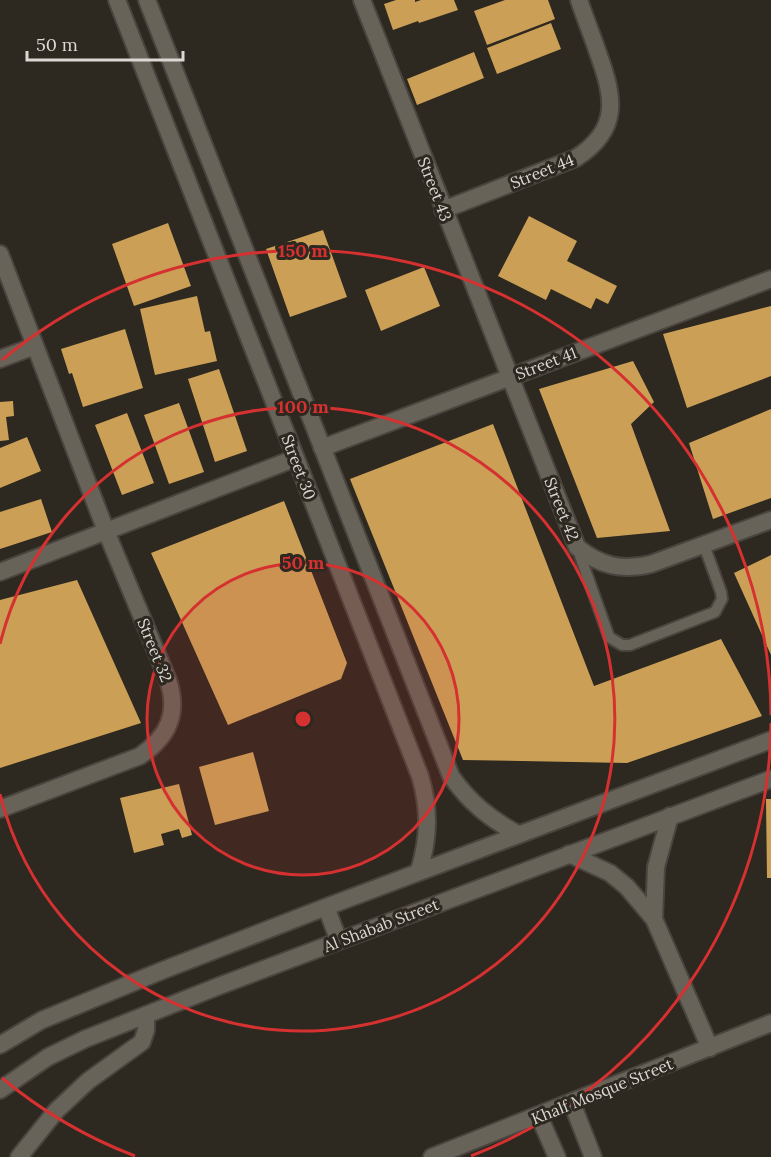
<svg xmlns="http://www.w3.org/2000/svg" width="771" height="1157" font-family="Lora,serif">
<rect width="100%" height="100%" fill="#2d2820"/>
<path fill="#cba056" d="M396,0h19v2l6,-2h33l4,10 -39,13 -1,-2 -25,9 -9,-26z
M505,0h43l7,19 -68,26 -13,-34z
M551,23l10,26 -64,25 -10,-26z
M474,52l10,26 -67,27 -10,-26z
M529,216l48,25 -10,20 50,25 -9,18 -12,-6 -5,11 -40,-20 -5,11 -48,-24z
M168,223l23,63 -57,20 -22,-62z
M323,230l24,67 -57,20 -24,-68z
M424,267l16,39 -59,25 -16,-41z
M197,296l8,36 5,-1 7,30 -62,14 -15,-66z
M771,306v70l-84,32 -24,-74z
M125,329l18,59 -60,19 -11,-34 -3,1 -8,-25z
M633,361l21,41 -23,22 39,107 -73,7 -58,-149z
M219,369l28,82 -32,11 -27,-83z
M13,401l1,15 -8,1 3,23 -9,1v-39z
M179,403l25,69 -35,12 -25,-69z
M771,409v89l-58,21 -24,-76z
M127,413l27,70 -32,12 -27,-70z
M493,424l101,262 127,-47 41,77 -135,47 -164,-3 -113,-281z
M27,437l14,34 -41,17v-40z
M41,499l11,33 -52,17v-37z
M284,501l63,162 -6,16 -113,46 -77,-172z
M771,555v100l-37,-82z
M77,580l64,143 -141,45v-168z
M253,752l16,59 -54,14 -16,-58z
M179,784l13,51 -10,3 -3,-9 -18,5 3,11 -30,8 -14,-55z
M766,799h5v79h-4z"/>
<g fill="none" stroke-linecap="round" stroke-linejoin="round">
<defs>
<path id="service" d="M577,547l32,90 13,8h8l85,-33 7,-13 -1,-7 -17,-47"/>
<path id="minor" d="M117,0l303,776c10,33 9,62 -1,95
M147,0l304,776c18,26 39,43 67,58
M362,0l215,547c23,19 45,24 74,17l120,-44
M443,210l133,-52c45,-29 38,-61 22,-105 -6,-18 -13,-35 -19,-53
M0,254l106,277 62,149c11,33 1,56 -28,76l-140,53
M0,359l35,-13
M322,448l449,-169
M0,572l296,-114
M569,854l41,19 17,14 27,32 56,129
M654,919l2,-52 14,-51
M572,1103l21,54
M539,1116l18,41
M19,1157l37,-46 32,-30 54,-39 4,-12v-15
M432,1157l339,-134"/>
<path id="tertiary" d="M326,907l13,34
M0,1045l42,-25 119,-49 165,-64 445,-167
M0,1090l48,-33 37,-18 134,-53 552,-207"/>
</defs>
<use href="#service" stroke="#49453e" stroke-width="14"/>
<use href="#minor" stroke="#49453e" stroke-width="20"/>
<use href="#tertiary" stroke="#49453e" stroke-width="20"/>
<use href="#service" stroke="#686359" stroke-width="10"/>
<use href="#minor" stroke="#686359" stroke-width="16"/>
<use href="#tertiary" stroke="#686359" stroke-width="16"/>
</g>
<circle cx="303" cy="719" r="156" fill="#d63131" fill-opacity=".12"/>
<g fill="none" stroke="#d63131" stroke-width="3">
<circle cx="303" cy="719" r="156"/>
<path d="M0 644A312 312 0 1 1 0 794"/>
<path d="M771 723A468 468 0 0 1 471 1156M135 1156A468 468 0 0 1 2 1078M2 360A468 468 0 0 1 771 715"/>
</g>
<g text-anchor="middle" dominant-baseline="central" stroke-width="6" stroke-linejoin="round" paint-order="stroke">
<g font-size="16" fill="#dbd8d3" stroke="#2d2820">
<text transform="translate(542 171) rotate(-22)">Street 44</text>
<text transform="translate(435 189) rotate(69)">Street 43</text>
<text transform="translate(546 363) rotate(-21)">Street 41</text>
<text transform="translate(299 467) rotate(69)">Street 30</text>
<text transform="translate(562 509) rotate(68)">Street 42</text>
<text transform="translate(155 650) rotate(68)">Street 32</text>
<text transform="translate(381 925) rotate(-21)">Al Shabab Street</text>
<text transform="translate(602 1091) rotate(-22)">Khalf Mosque Street</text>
</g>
</g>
<circle cx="303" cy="719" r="9" fill="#d63131" stroke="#2d2820" stroke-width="3"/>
<g font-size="18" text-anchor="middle" font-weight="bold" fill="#d63131" stroke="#2d2820" stroke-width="6" stroke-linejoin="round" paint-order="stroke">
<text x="303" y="257">150 m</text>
<text x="303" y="413">100 m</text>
<text x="303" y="569">50 m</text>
</g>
<path d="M27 51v9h156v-9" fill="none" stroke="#dbd8d3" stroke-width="3"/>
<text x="36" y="51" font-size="18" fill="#dbd8d3" stroke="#2d2820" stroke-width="4.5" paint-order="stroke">50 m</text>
</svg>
